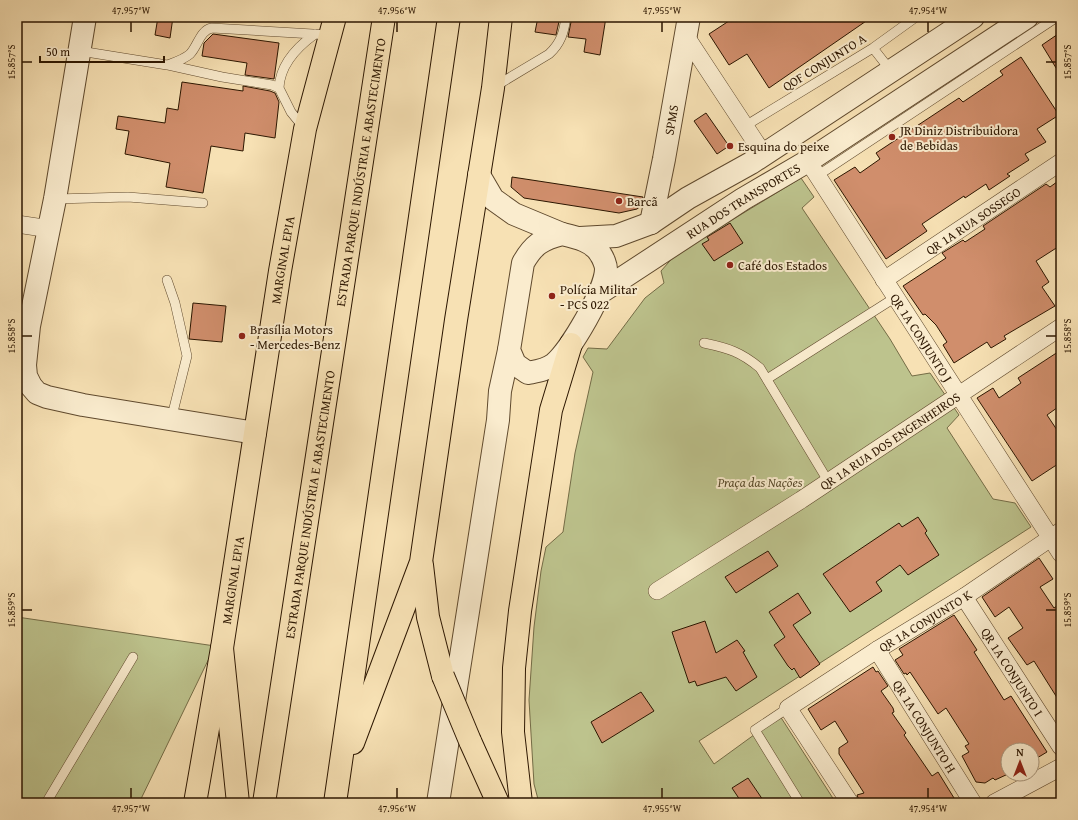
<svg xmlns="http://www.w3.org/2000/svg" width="1078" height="820" font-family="'Gentium Book Plus',serif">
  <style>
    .green { fill: #bdc38d; stroke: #746c46 }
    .building { fill: #d08e6c; stroke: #2c1600 }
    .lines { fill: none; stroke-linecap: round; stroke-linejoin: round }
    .service-casing { stroke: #5f492d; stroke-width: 10 }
    .minor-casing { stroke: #5f492d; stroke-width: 18 }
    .tertiary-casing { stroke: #5f492d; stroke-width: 24 }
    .primary-casing { stroke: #2c1600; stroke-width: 24 }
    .trunk-casing { stroke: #2c1600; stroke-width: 24 }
    .service { stroke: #faecce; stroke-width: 9 }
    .minor { stroke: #faecce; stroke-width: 17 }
    .tertiary { stroke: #faecce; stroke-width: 22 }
    .primary { stroke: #f7e1b4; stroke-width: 22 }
    .trunk { stroke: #f7e1b4; stroke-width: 22 }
    .trunk-bridge-casing { stroke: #2c1600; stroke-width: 24; stroke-linecap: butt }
    .trunk-bridge { stroke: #f7e1b4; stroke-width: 22 }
    .ticks { fill: none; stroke: #2c1600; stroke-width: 1.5 }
    .poi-dot { fill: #8f2418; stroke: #faecce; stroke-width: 1.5 }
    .labels { text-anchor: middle; stroke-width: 4; stroke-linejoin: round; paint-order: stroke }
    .street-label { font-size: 13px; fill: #2c1600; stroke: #faecce }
    .poi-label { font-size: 13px; fill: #2c1600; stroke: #faecce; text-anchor: start }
    .park-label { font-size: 13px; font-style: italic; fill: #584a2a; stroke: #faecce }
    .neatline { fill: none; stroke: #2c1600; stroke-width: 1.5 }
    .ticks-label { font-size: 10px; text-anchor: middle; fill: #2c1600 }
  </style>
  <rect width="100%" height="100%" fill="#f7e1b4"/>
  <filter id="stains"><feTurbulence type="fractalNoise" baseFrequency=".005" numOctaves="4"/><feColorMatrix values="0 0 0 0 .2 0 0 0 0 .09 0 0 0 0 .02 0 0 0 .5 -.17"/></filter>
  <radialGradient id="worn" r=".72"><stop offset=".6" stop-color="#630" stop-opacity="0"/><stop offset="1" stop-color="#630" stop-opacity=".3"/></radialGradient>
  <path class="green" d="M801,178L814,197L802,208L890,339L912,376L930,373L959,415L947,428L993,499L1015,503L1031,527L699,741L714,764L780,716L836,803H539L534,784L529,700L534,627L541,571L546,547L563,532L575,453L593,372L583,357L588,348L607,349L645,298L664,283L661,271L676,254Z
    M17,617L215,646L139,803H17Z"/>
  <path class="building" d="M158,17H173L170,38L155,35Z
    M538,17H560L556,35L535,32Z
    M572,17H606L600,55L584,52L586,39L568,37Z
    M735,17H872L769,88L747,54L729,65L709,34Z
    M1061,32V76L1042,45Z
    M213,34L279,43L274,79L245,75L247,63L202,56L204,43Z
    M1021,57L1059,115L1037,129L1046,142L1025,154L1029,160L1007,174L1010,176L989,190L986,184L965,198L964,196L922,224L927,231L886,259L834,180L855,167L860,173L880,159L876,153L959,98L963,102L1003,75L1000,71Z
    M182,82L243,91V86L270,91L275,93L279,102L275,138L245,133L243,151L211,146L203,193L166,187L170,163L125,154L129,131L116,129L118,116L165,123L167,108L178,110Z
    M706,113L729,146L717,154L694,121Z
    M512,177L643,197L642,205L637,209L619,213L524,198L511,187Z
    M1061,179V245L1036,261L1049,282L1042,287L1055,306L1004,336L1006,339L991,348L987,342L954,363L943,345L947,342L936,325L925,314L923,315L903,286L946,258L942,253L963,240L965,242L985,229L983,226L1046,184L1050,187Z
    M730,223L743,243L714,261L702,244L709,240L707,237Z
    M193,303L226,306L222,342L189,339Z
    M1061,350V405L1047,415L1061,436V462L1032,481L977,398L993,388L999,398L1021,383L1018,378Z
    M918,517L927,531L925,533L939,555L908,575L900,565L876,582L882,591L850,612L823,574L899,523L902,527Z
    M768,551L778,566L736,593L725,577Z
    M1039,558L1053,579L1040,587L1054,608L1061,603V704L1034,661L1027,665L1008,638L1023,628L1009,607L995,617L982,597Z
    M798,593L811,613L793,625L820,664L800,678L794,668L792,670L788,666L774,645L785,637L769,612Z
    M954,615L977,650L974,652L1004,700L1011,696L1047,752L1032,761V750H1008V774L995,780L993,778L985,783L976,782L962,756L969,752L965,746L969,744L946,708L938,714L910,672L907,675L906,673L904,674L895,660L903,655L899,649Z
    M705,621L716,653L737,640L745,651L743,652L757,677L736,691L726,677L697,686L695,681L689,683L672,632Z
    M873,667L876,672L878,671L888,686L881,691L893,708L894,712L892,713L906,733L904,735L932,776L938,772L954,798L947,803H860L857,795L864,793L839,754V748L848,742L835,721L821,730L808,709Z
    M641,692L654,711L602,743L591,722Z
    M748,778L765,803H742L732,788Z"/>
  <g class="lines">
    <defs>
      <path id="service" d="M873,48L891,71
        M80,51L167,65C175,62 183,60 190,54C198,46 200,30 212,28L330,35
        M168,65L222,77L272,85L279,88L291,112L304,128
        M494,87L549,54C561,43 564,32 566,17
        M279,88C280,65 297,47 315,34
        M745,126L873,48L916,17
        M817,176L1057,17
        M55,199L128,197L203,203
        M167,280L175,303L187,356L171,420
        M17,312L27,324
        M704,343C728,348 741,352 760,368L828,481
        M767,379L896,297
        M788,708L755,730L800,803
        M46,803L133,657"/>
      <g id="minor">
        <path d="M685,35L764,155"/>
        <path id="s1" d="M808,161L1061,554"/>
        <path d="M17,224L50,229"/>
        <path id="s2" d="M884,280L1061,162"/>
        <path id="s3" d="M657,591L801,500L1061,327"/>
        <path id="s4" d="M964,597L1061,747"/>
        <path id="s5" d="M877,650L973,803"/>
        <path id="s6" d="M850,803L788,708L877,650L964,597L1061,531"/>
        <path d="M994,803L1061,767"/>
      </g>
      <g id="tertiary">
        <path d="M85,17L55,199L29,326L25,365L26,376L31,386L37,393L47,397L83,405L255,433"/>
        <path d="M479,175L493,199L514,214L562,234"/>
        <path id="s7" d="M651,223L664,159L689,17"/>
        <path d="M562,234C575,237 594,241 601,255C603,258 606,265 606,269C606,290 570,351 554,364C546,370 538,371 528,373L515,364L509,350L523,263C533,245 542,239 562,234Z"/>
        <path d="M580,238L616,236L651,223L688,198L751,163L973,17"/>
        <path id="s8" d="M601,292L743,199L808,161L1027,17"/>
        <path d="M438,803L498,420L500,391L509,350"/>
      </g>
      <g id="primary">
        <path id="s9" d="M195,803L222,648L280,271L305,129L335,17"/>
      </g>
      <g id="trunk">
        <path d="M422,565L428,617L443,676"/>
        <path d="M222,648L238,803"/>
        <path d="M470,741L498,803"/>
        <path d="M353,743L421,562L456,320L493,88L501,17"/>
        <path id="s10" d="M264,803L384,17"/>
        <path d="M335,803L449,17"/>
        <path d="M521,803L513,732L514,668L520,611L551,410L571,344"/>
      </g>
    </defs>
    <use href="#service" class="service-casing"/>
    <use href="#minor" class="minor-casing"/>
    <use href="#tertiary" class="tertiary-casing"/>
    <use href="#primary" class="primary-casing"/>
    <use href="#trunk" class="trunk-casing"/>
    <use href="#service" class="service"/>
    <use href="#minor" class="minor"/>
    <use href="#tertiary" class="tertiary"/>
    <use href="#primary" class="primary"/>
    <use href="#trunk" class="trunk"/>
    <defs>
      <path id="trunk-bridge" d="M443,676L470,741"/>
    </defs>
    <use href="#trunk-bridge" class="trunk-bridge-casing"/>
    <use href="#trunk-bridge" class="trunk-bridge"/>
  </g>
  <path class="ticks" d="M131,22V32M397,22V32M662,22V32M928,22V32M22,62H32M1046,62H1056M22,336H32M1046,336H1056M22,610H32M1046,610H1056M131,788V798M397,788V798M662,788V798M928,788V798"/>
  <g class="poi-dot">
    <circle cx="892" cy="137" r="4"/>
    <circle cx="730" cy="146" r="4"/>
    <circle cx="619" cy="201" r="4"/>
    <circle cx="730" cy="265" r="4"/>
    <circle cx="552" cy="296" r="4"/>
    <circle cx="242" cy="336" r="4"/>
  </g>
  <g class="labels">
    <g class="street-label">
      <text transform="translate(824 62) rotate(-32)" y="5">QOF CONJUNTO A</text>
      <text dy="5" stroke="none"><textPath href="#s7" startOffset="105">SPMS</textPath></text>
      <text dy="5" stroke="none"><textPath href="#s10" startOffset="638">ESTRADA PARQUE INDÚSTRIA E ABASTECIMENTO</textPath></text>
      <text dy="5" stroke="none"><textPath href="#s8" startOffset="169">RUA DOS TRANSPORTES</textPath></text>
      <text dy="5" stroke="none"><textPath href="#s2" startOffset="107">QR 1A RUA SOSSEGO</textPath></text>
      <text dy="5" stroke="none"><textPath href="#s9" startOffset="550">MARGINAL EPIA</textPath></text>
      <text dy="5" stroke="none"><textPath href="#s1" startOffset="210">QR 1A CONJUNTO J</textPath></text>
      <text dy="5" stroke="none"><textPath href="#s3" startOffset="277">QR 1A RUA DOS ENGENHEIROS</textPath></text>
      <text dy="5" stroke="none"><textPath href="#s10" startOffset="302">ESTRADA PARQUE INDÚSTRIA E ABASTECIMENTO</textPath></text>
      <text dy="5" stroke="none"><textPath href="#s9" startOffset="226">MARGINAL EPIA</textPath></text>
      <text dy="5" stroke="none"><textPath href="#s6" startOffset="276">QR 1A CONJUNTO K</textPath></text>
      <text dy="5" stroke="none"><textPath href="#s4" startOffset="89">QR 1A CONJUNTO I</textPath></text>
      <text dy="5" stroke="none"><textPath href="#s5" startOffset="90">QR 1A CONJUNTO H</textPath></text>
    </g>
    <g class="poi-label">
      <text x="900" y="135">JR Diniz Distribuidora<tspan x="900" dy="15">de Bebidas</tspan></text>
      <text x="738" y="151">Esquina do peixe</text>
      <text x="627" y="206">Barcã</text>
      <text x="738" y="270">Café dos Estados</text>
      <text x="560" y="294">Polícia Militar<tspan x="560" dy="15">- PCS 022</tspan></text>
      <text x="250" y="334">Brasília Motors<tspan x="250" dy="15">- Mercedes-Benz</tspan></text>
    </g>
    <g class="park-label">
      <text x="760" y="487">Praça das Nações</text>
    </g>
  </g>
  <rect width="1078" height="820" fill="none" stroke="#f7e1b4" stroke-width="44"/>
  <g transform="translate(1020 762)"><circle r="19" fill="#faecce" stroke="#a8967c"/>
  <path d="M0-3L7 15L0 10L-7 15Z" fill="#8f2418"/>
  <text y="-6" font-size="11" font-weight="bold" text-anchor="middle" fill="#2c1600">N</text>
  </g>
  <path d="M40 56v6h124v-6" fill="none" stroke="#2c1600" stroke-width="2"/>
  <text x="46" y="56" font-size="12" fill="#2c1600" stroke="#faecce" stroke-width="3" paint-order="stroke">50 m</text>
  <rect x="22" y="22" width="1034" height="776" class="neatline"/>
  <g class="ticks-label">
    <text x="131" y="14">47.957°W</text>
    <text x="397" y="14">47.956°W</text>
    <text x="662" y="14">47.955°W</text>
    <text x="928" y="14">47.954°W</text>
    <text transform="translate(11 62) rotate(-90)" y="4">15.857°S</text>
    <text transform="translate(1067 62) rotate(-90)" y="4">15.857°S</text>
    <text transform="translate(11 336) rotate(-90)" y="4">15.858°S</text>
    <text transform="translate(1067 336) rotate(-90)" y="4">15.858°S</text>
    <text transform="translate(11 610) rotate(-90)" y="4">15.859°S</text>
    <text transform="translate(1067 610) rotate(-90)" y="4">15.859°S</text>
    <text x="131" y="812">47.957°W</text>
    <text x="397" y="812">47.956°W</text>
    <text x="662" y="812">47.955°W</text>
    <text x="928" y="812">47.954°W</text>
  </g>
  <rect width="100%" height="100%" filter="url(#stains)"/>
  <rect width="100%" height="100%" fill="url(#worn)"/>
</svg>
